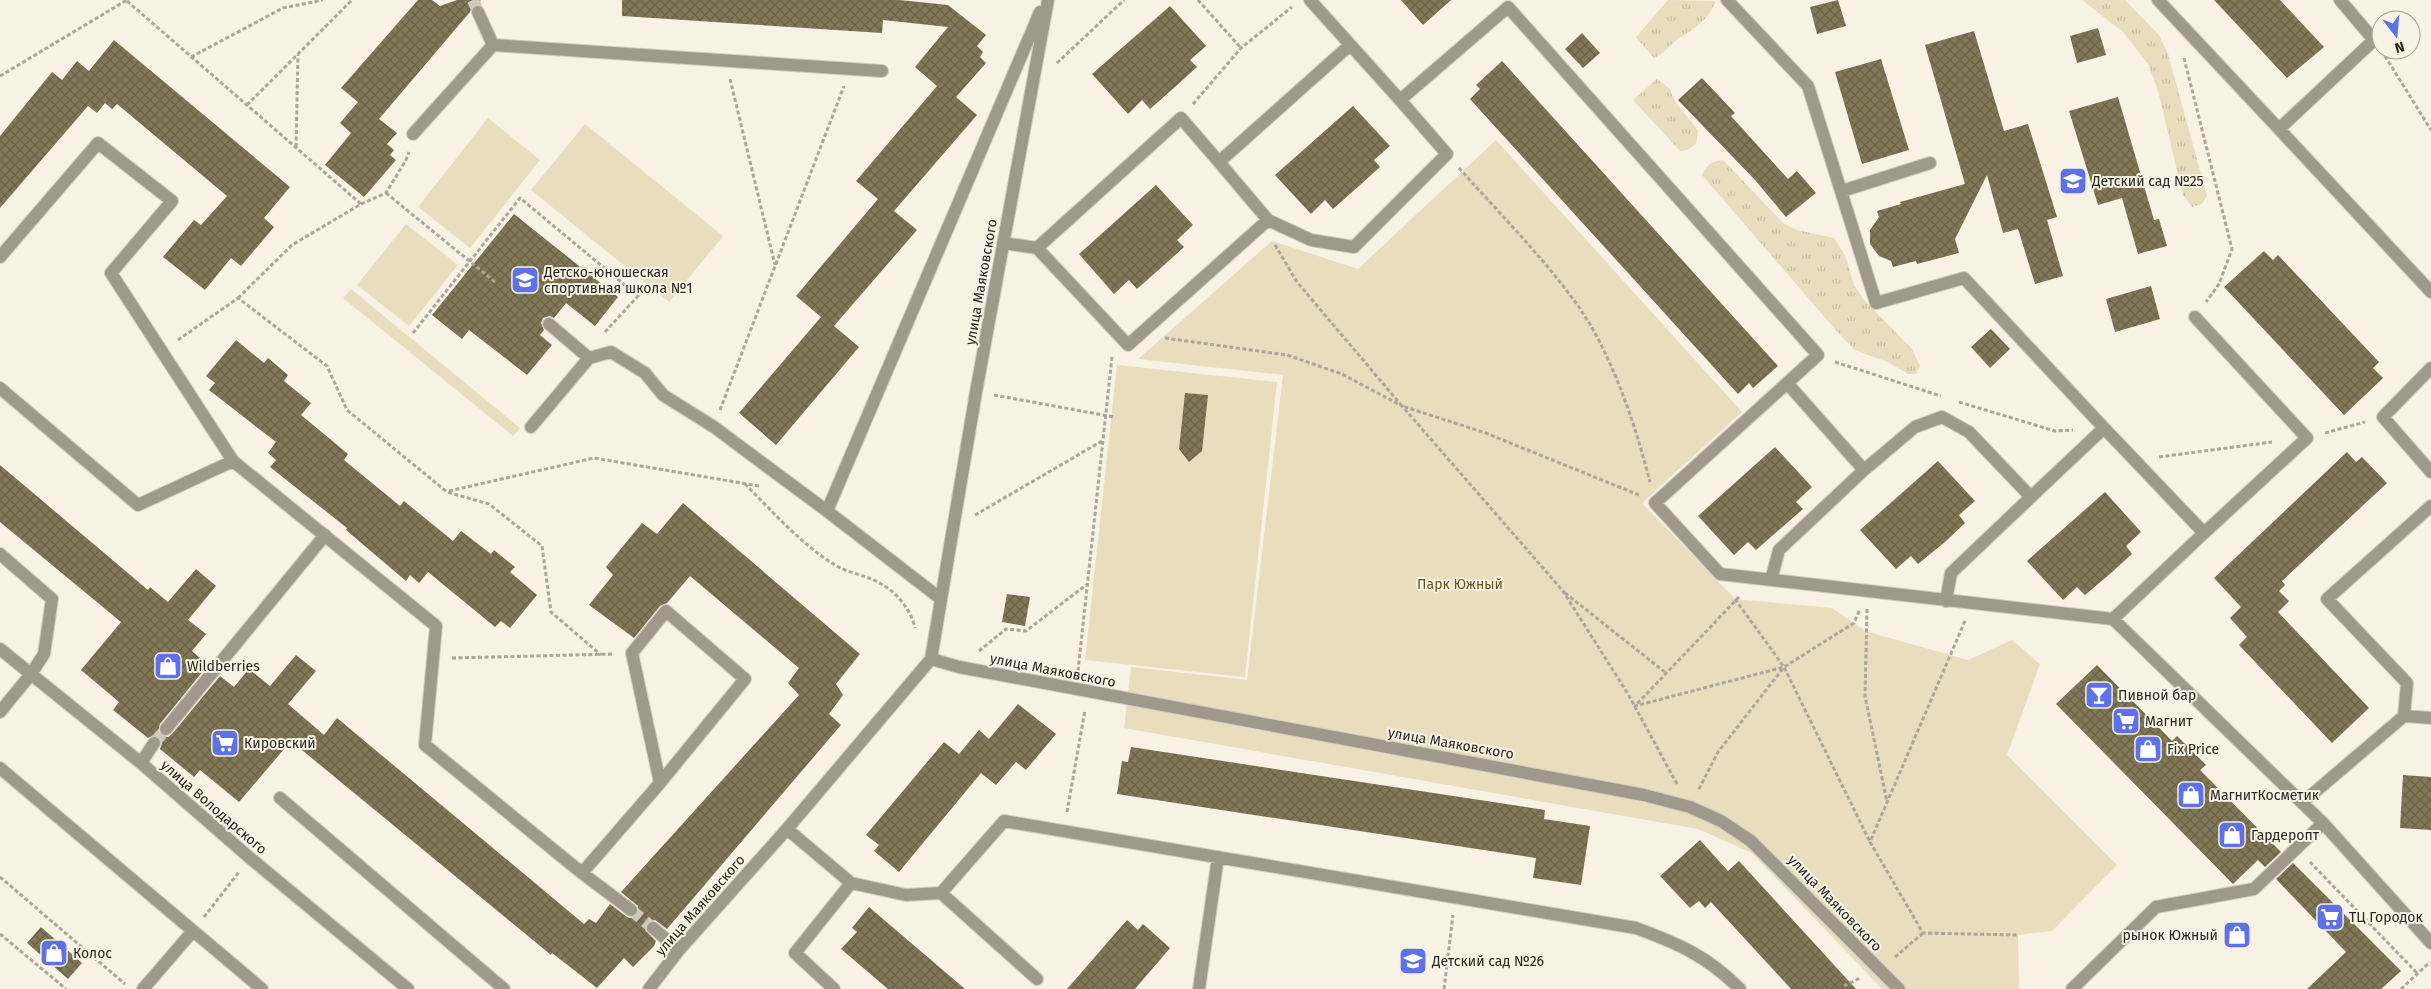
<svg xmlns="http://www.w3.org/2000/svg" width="2431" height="989" font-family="'Fira Sans',sans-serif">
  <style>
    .grass { fill: url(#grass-tufts) }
    .park { fill: #e8debd }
    .building { fill: url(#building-cross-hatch) }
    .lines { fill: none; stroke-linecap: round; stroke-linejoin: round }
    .minor-tunnel { stroke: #cec9bc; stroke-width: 12; stroke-dasharray: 12 6; stroke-linecap: butt }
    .minor-casing { stroke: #d2cdc0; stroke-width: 14 }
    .path { stroke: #a9a69a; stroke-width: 3; stroke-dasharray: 4 2.5; stroke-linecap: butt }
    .minor { stroke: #9e998a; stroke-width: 12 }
    .labels { text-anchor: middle; stroke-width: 4; stroke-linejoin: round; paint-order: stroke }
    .poi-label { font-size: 14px; fill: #282721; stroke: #f7f2e3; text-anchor: start }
    .street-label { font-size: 14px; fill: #282721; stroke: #f7f2e3 }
    .park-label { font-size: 14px; fill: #66551b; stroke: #f7f2e3 }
  </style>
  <defs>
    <pattern id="grass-tufts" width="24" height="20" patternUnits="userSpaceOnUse" patternTransform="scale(1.25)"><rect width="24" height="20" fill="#e8debd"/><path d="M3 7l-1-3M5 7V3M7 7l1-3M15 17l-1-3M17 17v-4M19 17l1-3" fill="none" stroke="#c7bea2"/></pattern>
    <pattern id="building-cross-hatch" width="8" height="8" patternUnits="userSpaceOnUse" patternTransform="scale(1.25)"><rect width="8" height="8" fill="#827757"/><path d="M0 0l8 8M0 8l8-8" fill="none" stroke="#6a6248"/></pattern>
  </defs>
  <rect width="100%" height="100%" fill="#f7f2e3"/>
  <path class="grass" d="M1668,0L1716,1C1708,21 1694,28 1677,40C1669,46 1664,53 1654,58L1636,37Z
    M2082,0H2125L2159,35L2168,54L2207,196L2202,204L2192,207L2183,195L2158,91L2148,64L2123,32Z
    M1657,79L1670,89C1674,106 1689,116 1698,131L1696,144L1687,150L1680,151L1633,100Z
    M1723,160L1783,223L1797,230L1834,238L1845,255L1854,285L1865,301L1912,349L1920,366L1916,374H1908L1888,362L1855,350L1840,335L1702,175C1708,164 1711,161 1723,160Z"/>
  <path class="park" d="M488,118L540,160L470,248L418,207Z
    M585,124L723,236L669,302L531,190Z
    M1496,140L1742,412L1642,503L1735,599L1832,608L1865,631L1968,660L2012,640L2040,664L2007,755L2117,865L2052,931L2018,935L2019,989H1882L1752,853L1698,829L1124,728L1131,667L1247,680L1283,375L1138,359L1272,241L1358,269Z
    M406,224L458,265L409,326L357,285Z
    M351,289L520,428L513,436L343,298Z
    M1117,365L1277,382L1245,677L1085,660Z"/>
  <path class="building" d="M418,0H432L440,6L457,0H481L472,7L470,12L379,119L397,133L387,144L394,150L390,155L396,160L364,197L325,165L351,133L340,123L358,102L341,88Z
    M622,0H899L948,5L986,35L977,46L983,52L980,57L986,63L956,97L977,115L894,211L917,230L834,326L859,347L776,445L739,413L821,317L796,296L878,199L856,181L937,86L915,67L948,27L883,20L882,33L622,16Z
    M1401,0H1451L1423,25Z
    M1838,0L1846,26L1817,34L1810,7Z
    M2214,0H2280L2324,47L2287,78Z
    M1170,6L1206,46L1190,60L1197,67L1176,86L1150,109L1142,100L1128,114L1092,74Z
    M2098,28L2106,55L2077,63L2070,36Z
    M1974,31L2004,131L2028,124L2057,217L2047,220L2063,276L2035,284L2018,229L2003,233L1987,175L1955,239L1959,253L1917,264L1916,261L1893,267L1891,261L1879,256L1870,244V230L1879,217L1877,211L1901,204L1900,202L1965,184L1925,45Z
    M1582,33L1600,53L1583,68L1565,49Z
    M114,40L290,187L264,218L274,227L241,266L231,258L205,290L163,257L194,220L201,225L227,196L117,104L112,109L105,103L97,113L88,106L0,208V136L52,72L62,80L77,61L89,71Z
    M1881,59L1909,150L1862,164L1835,72Z
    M1502,61L1778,366L1753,388L1749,383L1738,394L1470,99L1480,89L1476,85Z
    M1702,78L1735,113L1731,116L1788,179L1797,171L1816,193L1786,217L1755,180L1678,100Z
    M2118,97L2154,220L2159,219L2167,246L2138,254L2122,198L2098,205L2069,111Z
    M1353,106L1390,146L1374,160L1380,167L1359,186L1333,209L1325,200L1311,214L1275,175Z
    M1156,185L1193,225L1177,240L1184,247L1163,266L1137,289L1129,280L1114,294L1079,254Z
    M514,214L618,297L595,326L566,303L554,318L550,316L543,318L541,323L544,330L540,335L552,345L527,375L469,330L462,339L432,315Z
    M2264,251L2273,260L2278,255L2379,362L2373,368L2383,378L2344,415L2224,287Z
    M2151,286L2160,319L2115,332L2106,299Z
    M1991,329L2010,349L1990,368L1971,347Z
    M236,340L264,363L268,358L288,375L284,381L311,403L301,415L348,454L344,460L400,506L404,501L453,541L461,531L491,554L494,550L515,567L510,572L537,595L510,628L501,621L495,627L428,572L419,583L410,575L406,581L346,530L347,528L270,467L276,460L268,453L276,442L209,390L215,383L206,376Z
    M1185,393L1208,395L1202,451L1189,462L1179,449Z
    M1775,447L1812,487L1796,502L1803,509L1756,550L1748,542L1734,555L1698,516Z
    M2347,452L2356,462L2362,457L2387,483L2282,581L2285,585L2279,591L2289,601L2278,612L2369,708L2332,743L2239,645L2247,637L2230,618L2241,607L2214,578Z
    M1938,461L1975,501L1959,515L1965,523L1945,542L1918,564L1911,556L1896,569L1860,530Z
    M0,465L148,590L150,587L168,602L196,569L216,586L188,620L206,634L192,651L208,665L160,724L158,731L161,736L168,737L172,734L220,676L234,687L249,669L270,686L296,655L316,671L288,704L324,735L337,718L584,924L589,919L596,923L610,904L627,917L630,918L637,915L638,906L621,892L799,695L788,683L799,668L690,576L667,603L660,606L634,638L589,605L613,575L606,567L642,523L657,534L683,503L860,654L836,684L843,695L829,714L841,725L667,929L655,920L647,922L645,930L656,941L654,946L633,967L624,958L597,988L552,953L551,955L291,741L239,802L200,770L194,777L160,749L162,743L159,736L154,735L148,738L113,710L119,702L81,670L121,622L0,522Z
    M2105,492L2141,532L2126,546L2132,554L2111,573L2085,595L2077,587L2063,600L2027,561Z
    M1007,594L1030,597L1025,626L1002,622Z
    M2097,665L2172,741L2177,736L2206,765L2200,770L2281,852L2265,867L2258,860L2233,884L2056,704Z
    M1018,704L1056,734L1026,770L1016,762L996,785L981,773L899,872L874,851L879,845L866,835L944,742L959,754L979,730L989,739Z
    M1131,747L1545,810L1544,819L1590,826L1581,885L1533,878L1536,858L1117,794L1122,761L1128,762Z
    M2403,775L2431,777V830L2400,828Z
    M1700,840L1728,871L1739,861L1856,989H1791L1711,902L1705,908L1699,901L1690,908L1660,876Z
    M2293,863L2401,971L2381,989H2307L2346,952L2276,879Z
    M869,907L924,954L965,989H888L841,949L857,932L852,928Z
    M1127,920L1138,930L1143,924L1170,948L1135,989H1067Z
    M41,927L82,963L68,979L27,943Z"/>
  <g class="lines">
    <path class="minor-tunnel" d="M473,0L478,12
      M154,743L166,729
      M631,910L653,928"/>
    <defs>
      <path id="minor" d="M1310,0L1400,100L1508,7L1818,355L1655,503L1720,574L2113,619L2323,823L2431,943
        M1727,0L1808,86L1876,303L1964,278L2104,428
        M2158,0L2279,129
        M2340,0L2374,40L2279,129L2431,292
        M478,12L493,45L882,71
        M1350,45L1219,162L1268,220L1311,240L1354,247L1447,154L1400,100
        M413,134L493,45
        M1219,162L1181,118L1037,248L1128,345L1268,220
        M1842,191L1930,163
        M1003,243L1037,248
        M0,257L98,143L172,201L111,273L233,461L138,505L0,388
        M2195,317L2307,438L2204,533
        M549,324L589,358L611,352L645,373L663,395L714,427L827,511
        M2431,368L2383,417L2431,472
        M531,427L589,358
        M233,461L436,626L425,745L582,873L660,783L632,653L666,611L745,679L660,783
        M1864,470L1915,427L1942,417L1969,432L2031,497L2104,428L2204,533L2113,619
        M0,554L52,599L44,654L31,674L0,712
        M1771,580L1779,550L1864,470L1787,383
        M941,599L827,511L1040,12
        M1946,601L1951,573L2031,497
        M0,649L141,763L250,858L408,989
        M931,659L959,667L1644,795L1690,807L1721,821L1751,841L1899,989
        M2404,716L2407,683L2327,599L2431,506
        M166,729L325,535
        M141,763L154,743
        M0,768L262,989
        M280,798L504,989
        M2302,803L2404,716L2431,718
        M787,829L851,883L795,953L834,989
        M582,873L631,910
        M851,883L906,895L941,893L1037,979
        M941,893L1004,821L1636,928C1679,944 1707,956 1740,989
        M653,928L679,950
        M143,989L193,931
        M649,989L679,950L787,829L931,659L976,392L1048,0
        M1199,989L1218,857
        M2072,989L2156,907L2254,889L2323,823"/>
    </defs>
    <use href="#minor" class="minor-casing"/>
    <path class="path" d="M1198,0L1241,48
      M127,1L361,204
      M2385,56L2431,130
      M191,57L283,8L323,0
      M2184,58L2232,249L2219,284L2206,302
      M1057,63L1124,0
      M0,76L127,0
      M730,79L775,265
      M1193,104L1241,48L1292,7
      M247,105L352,0
      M296,147L298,55
      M1459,168C1498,212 1541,255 1576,303C1612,353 1635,424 1650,482
      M386,193L495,282
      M1275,245L1297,282L1402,406L1483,432L1639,495
      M238,298L292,245L361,204L386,193L406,160L409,152
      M413,333L520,198L638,296L604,333
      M1165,338L1287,355L1342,374L1402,406L1563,591L1628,694L1677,784
      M178,340L238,298L327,366L347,410L447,492L489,504L542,546L551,612L601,655
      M1835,362L1941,396
      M994,395L1114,417
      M1959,402L2055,431L2073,430
      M720,410L844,86
      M2325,433L2365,422
      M2159,457L2272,442
      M745,484C773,512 801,544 835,565C846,572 860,574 871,579C892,587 910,606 915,628
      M449,491L594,458L759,486
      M975,515L1102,441
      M1565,593L1666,673
      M1739,597L1635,706L1784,667L1854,623L1860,609
      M1735,599L1784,667L1870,842
      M1867,609L1865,696L1887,802
      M1965,621L1870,842L1923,933L2018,935
      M979,651L1006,629L1026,631L1086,585
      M452,658L614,654
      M1078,671L1112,357
      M1699,789L1718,752L1784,667
      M1067,812L1085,710
      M2310,862L2417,973
      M0,877L125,984
      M204,917L239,872
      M0,934L66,989
      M1895,957L1923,933
      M1844,986L1860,978
      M1444,989L1453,915
      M2401,989L2430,962"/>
    <use href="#minor" class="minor"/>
  </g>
  <defs>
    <symbol id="school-square" viewBox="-11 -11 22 22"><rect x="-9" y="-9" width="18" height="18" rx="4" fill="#5e71e8" stroke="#f7f2e3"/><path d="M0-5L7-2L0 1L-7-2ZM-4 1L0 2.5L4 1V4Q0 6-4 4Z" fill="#fff"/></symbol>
    <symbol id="shop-square" viewBox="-11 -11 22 22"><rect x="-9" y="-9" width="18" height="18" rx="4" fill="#5e71e8" stroke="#f7f2e3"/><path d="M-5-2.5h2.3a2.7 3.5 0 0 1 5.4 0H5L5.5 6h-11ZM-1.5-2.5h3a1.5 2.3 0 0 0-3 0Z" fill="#fff"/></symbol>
    <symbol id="bar-square" viewBox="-11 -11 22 22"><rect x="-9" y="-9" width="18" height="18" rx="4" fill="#5e71e8" stroke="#f7f2e3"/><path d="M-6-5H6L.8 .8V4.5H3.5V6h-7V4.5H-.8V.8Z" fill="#fff"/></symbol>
    <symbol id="supermarket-square" viewBox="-11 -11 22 22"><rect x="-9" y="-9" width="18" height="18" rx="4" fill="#5e71e8" stroke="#f7f2e3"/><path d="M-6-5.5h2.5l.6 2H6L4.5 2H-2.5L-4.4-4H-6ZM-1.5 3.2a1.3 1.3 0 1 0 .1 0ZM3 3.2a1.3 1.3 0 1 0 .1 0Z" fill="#fff"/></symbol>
  </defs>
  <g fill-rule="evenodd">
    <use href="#school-square" x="2057" y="165" width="32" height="32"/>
    <use href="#school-square" x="509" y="264" width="32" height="32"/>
    <use href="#shop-square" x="152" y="650" width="32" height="32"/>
    <use href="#bar-square" x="2083" y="679" width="32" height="32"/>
    <use href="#supermarket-square" x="2110" y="705" width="32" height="32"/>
    <use href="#supermarket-square" x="209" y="727" width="32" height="32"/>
    <use href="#shop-square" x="2132" y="733" width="32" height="32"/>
    <use href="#shop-square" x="2175" y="779" width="32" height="32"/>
    <use href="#shop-square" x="2216" y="819" width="32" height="32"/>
    <use href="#supermarket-square" x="2314" y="901" width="32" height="32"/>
    <use href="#shop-square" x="2221" y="919" width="32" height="32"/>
    <use href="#shop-square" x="38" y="937" width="32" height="32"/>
    <use href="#school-square" x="1397" y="945" width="32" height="32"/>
  </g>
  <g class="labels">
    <g class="poi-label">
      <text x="2092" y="186">Детский сад №25</text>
      <text x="544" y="277">Детско-юношеская<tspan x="544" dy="16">спортивная школа №1</tspan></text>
      <text x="187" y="671">Wildberries</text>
      <text x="2118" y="700">Пивной бар</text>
      <text x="2145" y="726">Магнит</text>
      <text x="244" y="748">Кировский</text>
      <text x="2167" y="754">Fix Price</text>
      <text x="2210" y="800">МагнитКосметик</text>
      <text x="2251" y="840">Гардеропт</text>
      <text x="2349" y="922">ТЦ Городок</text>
      <text x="2218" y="940" text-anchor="end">рынок Южный</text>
      <text x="73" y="958">Колос</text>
      <text x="1432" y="966">Детский сад №26</text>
    </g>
    <g class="street-label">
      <text transform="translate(981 282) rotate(-80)" y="5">улица Маяковского</text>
      <text transform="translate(1053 670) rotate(11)" y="5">улица Маяковского</text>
      <text transform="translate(1451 743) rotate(10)" y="5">улица Маяковского</text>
      <text transform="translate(214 807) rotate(41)" y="5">улица Володарского</text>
      <text transform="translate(1835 903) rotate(46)" y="5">улица Маяковского</text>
      <text transform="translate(700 905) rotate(-49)" y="5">улица Маяковского</text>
    </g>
    <g class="park-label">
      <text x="1460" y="589">Парк Южный</text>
    </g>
  </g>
  <g transform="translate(2396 35) rotate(164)"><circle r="24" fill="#f7f2e3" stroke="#a4a195"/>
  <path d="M0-4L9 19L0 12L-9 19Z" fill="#5e71e8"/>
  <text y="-8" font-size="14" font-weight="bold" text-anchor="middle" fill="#282721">N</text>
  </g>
</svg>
